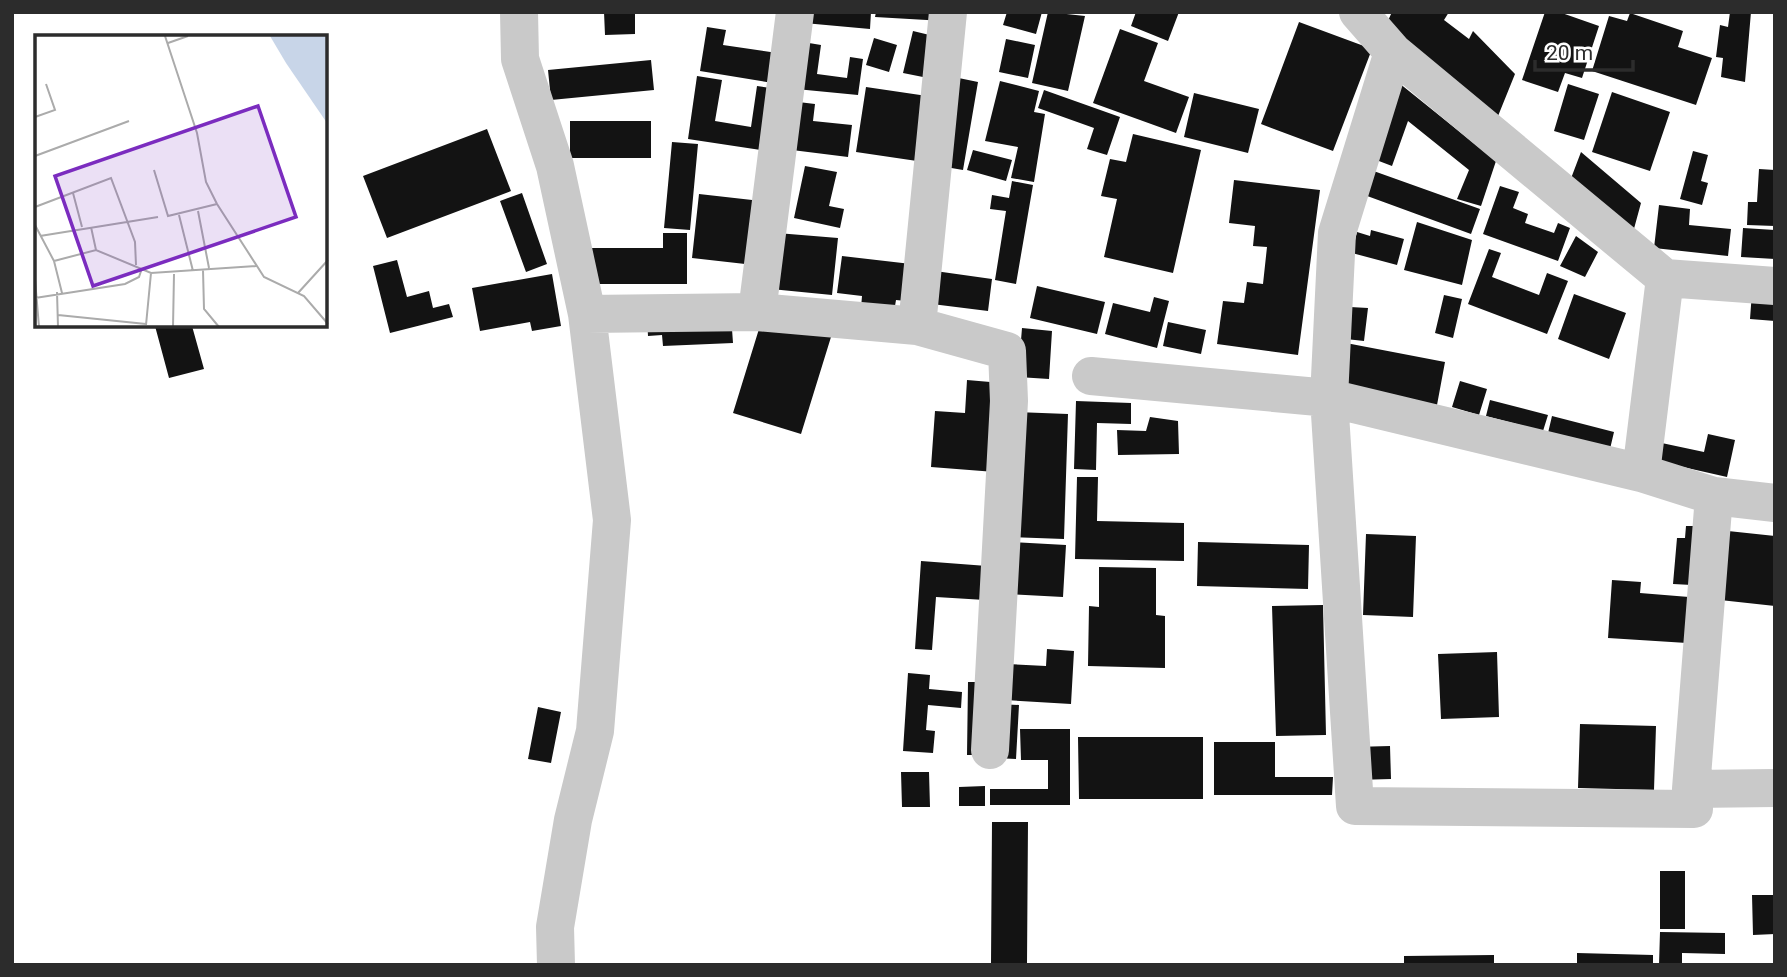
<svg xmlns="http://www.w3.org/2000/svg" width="1787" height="977" font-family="Roboto,sans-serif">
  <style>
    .building { fill: #131313 }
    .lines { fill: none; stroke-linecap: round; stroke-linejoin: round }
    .minor { stroke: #c9c9c9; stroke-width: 38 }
    .inset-road { fill: none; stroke: #ababab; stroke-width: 2 }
    .view { fill: #7b2cbf; fill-opacity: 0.15; stroke: #7b2cbf; stroke-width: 3.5 }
    .inset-edge { fill: none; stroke: #2c2c2c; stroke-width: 3.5 }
  </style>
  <rect width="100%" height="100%" fill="#fff"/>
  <path class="building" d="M604,12H635V34L605,35Z
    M804,12H871L870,29L804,23Z
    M876,12H944V21L875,17Z
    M1007,12H1042L1036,34L1003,25Z
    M1048,12L1085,16L1068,91L1032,83Z
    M1136,12H1179L1168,41L1131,26Z
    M1392,12H1449L1444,20L1469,39L1473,31L1515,74L1496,121L1385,27Z
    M1545,12H1559L1599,26L1582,78L1565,73L1558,92L1522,80Z
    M1730,12H1751L1745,82L1721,77L1723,58L1716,57L1720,25L1728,27Z
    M1630,13L1683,31L1678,47L1712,58L1696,105L1592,71L1609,16L1627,21Z
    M1299,22L1372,49L1333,151L1261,124Z
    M707,27L726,30L723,45L784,54L779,84L700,71Z
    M1120,29L1158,43L1144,81L1189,97L1176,133L1093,103Z
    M913,31L942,38L933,79L903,73Z
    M874,38L897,45L889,72L866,65Z
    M1006,39L1035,45L1028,78L999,72Z
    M803,42L821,45L817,74L847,78L850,57L863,59L858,95L796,89Z
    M651,60L654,90L551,100L548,70Z
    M697,76L722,80L715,121L751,127L757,86L777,89L767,151L688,139Z
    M949,76L978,82L963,170L934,165Z
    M1000,81L1039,91L1034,112L1045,114L1034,182L1011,178L1018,147L985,141Z
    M1399,83L1496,161L1481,206L1457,199L1469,170L1408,121L1392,166L1371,158Z
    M1568,84L1599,94L1584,140L1554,131Z
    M866,87L927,96L917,161L856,152Z
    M1044,90L1120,117L1107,155L1087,149L1094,128L1038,108Z
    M1612,92L1670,112L1650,171L1592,152Z
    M1194,93L1259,109L1248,153L1184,137Z
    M790,101L815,104L813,121L852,125L848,157L784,149Z
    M570,121H651V158H570Z
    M487,129L511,191L387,238L363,176Z
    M1133,134L1201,150L1173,273L1104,257L1117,199L1101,196L1110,159L1126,162Z
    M672,142L698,144L690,230L664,228Z
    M973,150L1012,160L1006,181L967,170Z
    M1693,151L1708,155L1701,181L1708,183L1702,205L1680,199Z
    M1581,152L1641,203L1632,236L1570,181Z
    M805,166L837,172L829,206L844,209L840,228L794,218Z
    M1368,169L1480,209L1471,234L1359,193Z
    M1759,169L1775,170V226L1747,225L1748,202H1757Z
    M1234,180L1320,190L1298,355L1217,344L1223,301L1244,303L1247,282L1263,284L1267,247L1253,246L1255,226L1229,223Z
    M1012,181L1033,185L1016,284L995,280L1006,211L990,209L992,195L1009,198Z
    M1500,186L1519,192L1513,208L1528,214L1525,223L1554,233L1558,223L1570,228L1558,261L1483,234Z
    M522,193L547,264L526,272L500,201Z
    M699,194L761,201L754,265L692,258Z
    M1659,205L1690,209L1689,225L1731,229L1728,256L1654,248Z
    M1417,222L1472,240L1462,285L1404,270Z
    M1743,228L1775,230V259L1741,257Z
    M1371,230L1404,239L1397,265L1352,253L1357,232L1370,236Z
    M663,233H687V284H591V248H663Z
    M777,233L838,238L832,295L771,289Z
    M1576,236L1598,252L1585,277L1560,266Z
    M1489,249L1501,253L1492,277L1539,295L1547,273L1568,281L1547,334L1468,304Z
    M842,256L911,264L906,301L896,300L894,312L861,308L862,296L837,293Z
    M397,260L407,297L429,291L433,308L449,304L453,317L390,333L373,266Z
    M928,270L992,279L988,311L924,303Z
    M552,274L561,326L532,331L530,322L480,331L472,288Z
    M1037,286L1105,302L1097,334L1030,318Z
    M1752,292L1775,294V321L1750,319Z
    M1574,294L1626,313L1609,359L1558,339Z
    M1444,295L1462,299L1453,338L1435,333Z
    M1154,297L1169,301L1157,348L1105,334L1113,303L1150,312Z
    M1350,307L1368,308L1364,341L1346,339Z
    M731,315L733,343L663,346L662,335L648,336L647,318Z
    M763,316L831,337L801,434L733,413Z
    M1168,322L1206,330L1201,354L1163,346Z
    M155,326H192L204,369L169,378Z
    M1022,328L1052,331L1049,379L1018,377Z
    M1346,343L1445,362L1437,405L1338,386Z
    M967,380L1002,383L995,472L931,467L935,411L965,413Z
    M1460,381L1487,389L1479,415L1452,407Z
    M1490,400L1548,415L1543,431L1486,416Z
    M1076,401L1131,403V424L1097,423L1096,470L1074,469Z
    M1014,412L1068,414L1064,539L1010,537Z
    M1552,416L1614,432L1610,449L1548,433Z
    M1150,417L1178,421L1179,454L1118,455L1117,430L1146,431Z
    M1708,434L1735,440L1727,477L1652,460L1657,442L1704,452Z
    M1077,477H1098L1097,521L1184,523V561L1075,559Z
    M1686,526H1696L1692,585L1673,584L1677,538H1685Z
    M1728,531L1775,536V606L1720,600Z
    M1366,534L1416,536L1413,617L1363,615Z
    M1010,542L1066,545L1063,597L1007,594Z
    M1198,542L1309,545L1308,589L1197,586Z
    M921,561L987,566L985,600L936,597L932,650L915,649Z
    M1099,567L1156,568V615L1165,616V668L1088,666L1089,606L1099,607Z
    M1612,580L1641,582L1640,593L1689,597L1687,643L1608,638Z
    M1323,605L1326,735L1276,736L1272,606Z
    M1047,649L1074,651L1071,704L1005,700L1007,664L1046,666Z
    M1497,652L1499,717L1441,719L1438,654Z
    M908,673L930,675L929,689L962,692L961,708L928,705L926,730L935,731L933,753L903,751Z
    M968,682H985L984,755H967Z
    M998,704L1019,705L1016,759L995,758Z
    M538,707L561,712L551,763L528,759Z
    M1580,724L1656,726L1654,790L1578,788Z
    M1020,729H1070V805H990V789H1048V760H1021Z
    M1078,737H1203V799H1079Z
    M1214,742H1275V777H1333L1332,795H1214Z
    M1390,746L1391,779L1356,780L1354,747Z
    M901,772H929L930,807H902Z
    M985,786V806H959V787Z
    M992,822H1028L1027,963H991Z
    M1660,871H1685V929H1660Z
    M1752,895H1775V934L1753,935Z
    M1660,932L1725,933V954L1682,953V965H1659Z
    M1577,953L1653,955V965H1577Z
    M1494,955V965H1404V956Z"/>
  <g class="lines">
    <path class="minor" d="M519,12L520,59L555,166L587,314L612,520L595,731L573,820L555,927L556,965
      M1358,12L1393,52L1665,278L1775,286
      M1393,52L1337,233L1329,398L1355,806L1694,809L1691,789L1714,496
      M757,312L795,12
      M587,314L757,312L917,326L1007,351L1009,401L990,750
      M917,326L948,12
      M1091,376L1329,398L1641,473L1714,496L1775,503
      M1641,473L1665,278
      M1691,789L1775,788"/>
  </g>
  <g transform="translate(35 35)">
    <rect width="292" height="292" fill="#fff"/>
    <path d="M235,1H292V88L251,28Z" fill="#c8d5e8"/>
    <path class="inset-road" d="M130,1L162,98L171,147L182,169L229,242L269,261L293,289M133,8L153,1M0,82L20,75L11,49M0,121L94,86M119,135L133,181L182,169M38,158L47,192M0,172L76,143L100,207L101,230M163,176L174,233M144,180L158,236M0,190L19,226L27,258M56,192L61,215M5,201L123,182M19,226L61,215L116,238L221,231M168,235L169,274L184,292M0,244L4,292M22,257L23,292M263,258L293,225M0,263L90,249L104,242L107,233M23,280L111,289M111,290L116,238M138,292L139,239"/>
    <path class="view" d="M223,71L261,182L58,251L20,141Z"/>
    <rect width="292" height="292" class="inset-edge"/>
  </g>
  <rect width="1787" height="977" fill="none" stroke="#2c2c2c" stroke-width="28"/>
  <path d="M1535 60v10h98v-10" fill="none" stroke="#2c2c2c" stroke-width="3.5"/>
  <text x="1546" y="60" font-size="21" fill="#2c2c2c" stroke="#ffffff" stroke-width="5" paint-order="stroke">20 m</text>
</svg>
